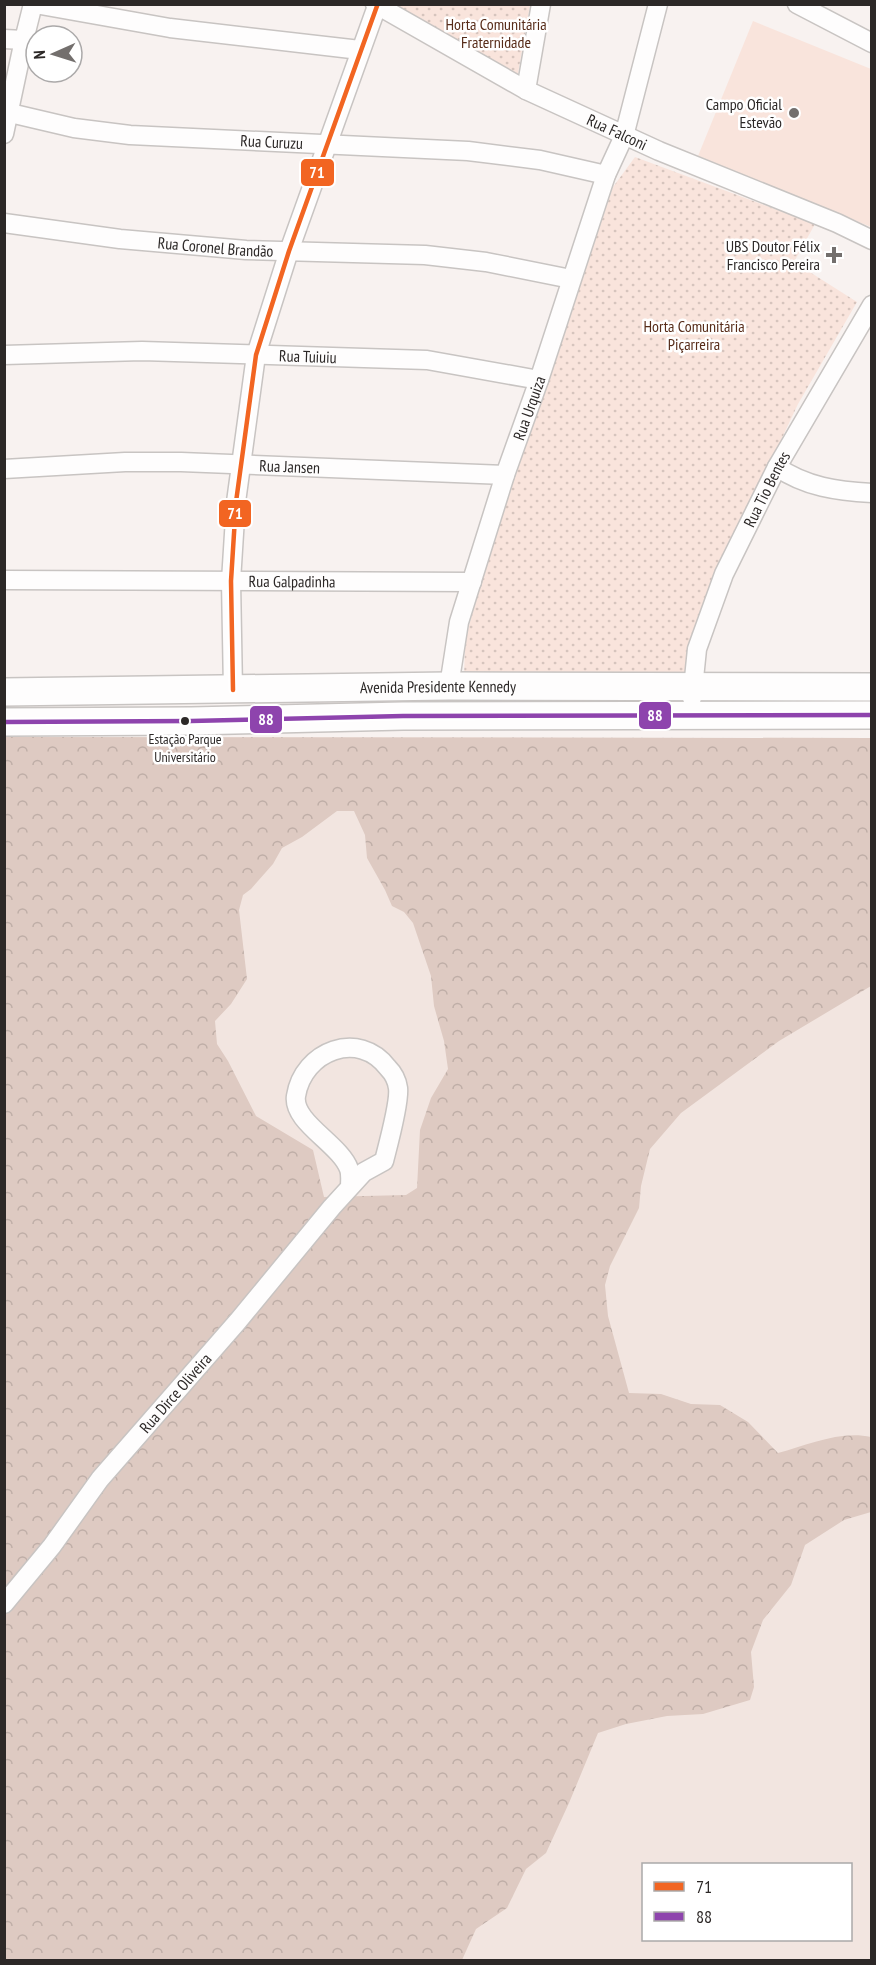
<svg xmlns="http://www.w3.org/2000/svg" width="876" height="1965" font-family="'PT Sans Narrow',sans-serif">
  <style>
    .built { fill: #f2e5e0; fill-rule: evenodd }
    .grass { fill: url(#grass-dots) }
    .forest { fill: url(#forest-crowns); fill-rule: evenodd }
    .pitch { fill: #f9e4dc }
    .lines { fill: none; stroke-linecap: round; stroke-linejoin: round }
    .street-casing { stroke: #c8c4c2; stroke-width: 21 }
    .primary-casing { stroke: #c8c4c2; stroke-width: 30 }
    .street { stroke: #fefdfd; stroke-width: 18 }
    .primary { stroke: #fefdfd; stroke-width: 27 }
    .bus-1-casing { stroke: #fff; stroke-width: 9 }
    .bus-2-casing { stroke: #fff; stroke-width: 9 }
    .bus-1 { stroke: #f26522; stroke-width: 4.5 }
    .bus-2 { stroke: #8e44ad; stroke-width: 4.5 }
    .poi-dot { fill: #736f6d; stroke: #fff; stroke-width: 2 }
    .bus-dot { fill: #2c2827; stroke: #fff; stroke-width: 2 }
    .labels { text-anchor: middle; stroke-width: 5; stroke-linejoin: round; paint-order: stroke }
    .bus-label { font-size: 14px; fill: #2c2827; stroke: #fff }
    .park-label { font-size: 16px; fill: #572c19; stroke: #fff }
    .poi-label { font-size: 16px; fill: #2c2827; stroke: #fff; text-anchor: end }
    .street-label { font-size: 16px; fill: #2c2827; stroke: #fff }
    .line-badge { stroke: #fff; stroke-width: 2 }
    .badge-label { font-size: 16px; text-anchor: middle; font-weight: bold; fill: #fff }
  </style>
  <defs>
    <pattern id="grass-dots" width="8" height="8" patternUnits="userSpaceOnUse" patternTransform="scale(1.5)"><rect width="8" height="8" fill="#f9e4dc"/><path d="M2 2h.1M6 6h.1" fill="none" stroke="#d6c4bd" stroke-width="1.8" stroke-linecap="round"/></pattern>
    <pattern id="forest-crowns" width="20" height="18" patternUnits="userSpaceOnUse" patternTransform="scale(1.5)"><rect width="20" height="18" fill="#decac2"/><path d="M2 6a3 3 0 1 1 6 0M12 15a3 3 0 1 1 6 0" fill="none" stroke="#bfaea7"/></pattern>
  </defs>
  <rect width="100%" height="100%" fill="#f8f2f0"/>
  <path class="built" d="M5,737L871,738V1960H5ZM644,1864H850V1940H644Z"/>
  <path class="grass" d="M387,5H530L517,79Z
    M635,157L815,224L794,262L857,302L798,404L701,610L687,678L464,679L465,643L479,584L613,187Z"/>
  <path class="forest" d="M5,737L871,738V986L779,1041L681,1113L650,1149L641,1186L639,1208L610,1266L605,1285L608,1316L629,1393L661,1394L691,1404L720,1405L748,1422L778,1453C807,1445 841,1430 871,1437V1512L844,1520L805,1545L791,1585L763,1620L751,1652L754,1687L750,1700L703,1714L667,1716L626,1724L598,1733L569,1803L546,1853L526,1869L507,1908L476,1929L462,1960H5ZM337,811H354L365,835L367,858L385,890L392,906L404,912L413,923L431,976L434,1006L444,1041L448,1069L431,1098L420,1130L417,1188L406,1195L324,1197L313,1150L256,1116L228,1061L217,1044L215,1021L231,1004L247,979L239,910L243,895L251,889L273,864L282,848L302,837Z"/>
  <path class="pitch" d="M753,21L871,69V227L698,156Z"/>
  <g class="lines">
    <defs>
      <g id="street">
        <path d="M35,4L170,28L360,50"/>
        <path id="s1" d="M375,4L526,90L659,151L837,223L872,240"/>
        <path d="M797,4L872,43"/>
        <path d="M4,39L24,40"/>
        <path d="M526,90L541,4"/>
        <path id="s2" d="M10,113L74,128L130,135L468,151L540,160L606,175"/>
        <path d="M4,134L24,40L33,4"/>
        <path id="s3" d="M4,223L120,239L246,250L425,255L486,262L571,279"/>
        <path id="s4" d="M4,355L142,351L427,360L539,380"/>
        <path d="M777,467C806,487 837,491 872,493"/>
        <path id="s5" d="M4,469L125,462H181L505,475"/>
        <path id="s6" d="M4,580L472,582"/>
        <path id="s7" d="M449,686L459,622L505,475L539,380L606,175L624,136L658,4"/>
        <path d="M233,690L231,581L236,502L256,355L289,251L377,6"/>
        <path id="s8" d="M692,698L697,649L724,574L777,467L872,305"/>
        <path id="s9" d="M4,1604L52,1546L100,1479L238,1321L332,1207L364,1172L384,1161C388,1145 400,1102 398,1088C397,1081 393,1073 388,1068C359,1029 303,1051 296,1096C292,1122 340,1144 349,1169C351,1174 350,1182 350,1187"/>
      </g>
      <g id="primary">
        <path id="s10" d="M4,692L449,686L872,687"/>
        <path d="M4,722L191,721L403,716L872,715"/>
      </g>
    </defs>
    <use href="#street" class="street-casing"/>
    <use href="#primary" class="primary-casing"/>
    <use href="#street" class="street"/>
    <use href="#primary" class="primary"/>
    <defs>
      <path id="bus-1" d="M233,690L231,581L236,502L256,355L289,251L377,6"/>
      <path id="bus-2" d="M4,722L191,721L403,716L872,715"/>
    </defs>
    <use href="#bus-1" class="bus-1-casing"/>
    <use href="#bus-2" class="bus-2-casing"/>
    <use href="#bus-1" class="bus-1"/>
    <use href="#bus-2" class="bus-2"/>
  </g>
  <g class="poi-dot">
    <circle cx="794" cy="113" r="6"/>
    <path d="M831 246h6v6h6v6h-6v6h-6v-6h-6v-6h6z"/>
  </g>
  <circle class="bus-dot" cx="185" cy="721" r="5"/>
  <g class="labels">
    <g class="bus-label">
      <text x="185" y="744">Estação Parque<tspan x="185" dy="18">Universitário</tspan></text>
    </g>
    <g class="park-label">
      <text x="496" y="30">Horta Comunitária<tspan x="496" dy="18">Fraternidade</tspan></text>
      <text x="694" y="332">Horta Comunitária<tspan x="694" dy="18">Piçarreira</tspan></text>
    </g>
    <g class="poi-label">
      <text x="782" y="110">Campo Oficial<tspan x="782" dy="18">Estevão</tspan></text>
      <text x="820" y="252">UBS Doutor Félix<tspan x="820" dy="18">Francisco Pereira</tspan></text>
    </g>
    <g class="street-label">
      <text dy="6" stroke="none"><textPath href="#s1" startOffset="274">Rua Falconi</textPath></text>
      <text dy="6" stroke="none"><textPath href="#s2" startOffset="264">Rua Curuzu</textPath></text>
      <text dy="6" stroke="none"><textPath href="#s3" startOffset="213">Rua Coronel Brandão</textPath></text>
      <text dy="6" stroke="none"><textPath href="#s4" startOffset="304">Rua Tuiuiu</textPath></text>
      <text dy="6" stroke="none"><textPath href="#s7" startOffset="290">Rua Urquiza</textPath></text>
      <text dy="6" stroke="none"><textPath href="#s5" startOffset="286">Rua Jansen</textPath></text>
      <text dy="6" stroke="none"><textPath href="#s8" startOffset="224">Rua Tio Bentes</textPath></text>
      <text dy="6" stroke="none"><textPath href="#s6" startOffset="288">Rua Galpadinha</textPath></text>
      <text dy="6" stroke="none"><textPath href="#s10" startOffset="434">Avenida Presidente Kennedy</textPath></text>
      <text dy="6" stroke="none"><textPath href="#s9" startOffset="272">Rua Dirce Oliveira</textPath></text>
    </g>
  </g>
  <g class="line-badge">
    <rect x="300" y="158" width="35" height="29" rx="6" fill="#f26522"/>
    <rect x="218" y="499" width="34" height="29" rx="6" fill="#f26522"/>
    <rect x="638" y="701" width="34" height="29" rx="6" fill="#8e44ad"/>
    <rect x="249" y="705" width="34" height="29" rx="6" fill="#8e44ad"/>
  </g>
  <g class="badge-label">
    <text x="317" y="178">71</text>
    <text x="235" y="519">71</text>
    <text x="655" y="721">88</text>
    <text x="266" y="725">88</text>
  </g>
  <rect width="876" height="1965" fill="none" stroke="#2c2827" stroke-width="12"/>
  <rect x="642" y="1863" width="210" height="78" fill="#ffffff" stroke="#aba9a9" stroke-width="1.5"/>
  <rect x="654" y="1882" width="30" height="9" fill="#f26522" stroke="#aba9a9" stroke-width="1.5"/>
  <text x="696" y="1893" font-size="18" fill="#2c2827">71</text>
  <rect x="654" y="1912" width="30" height="9" fill="#8e44ad" stroke="#aba9a9" stroke-width="1.5"/>
  <text x="696" y="1923" font-size="18" fill="#2c2827">88</text>
  <g transform="translate(54 54) rotate(267)"><circle r="28" fill="#ffffff" stroke="#aba9a9" stroke-width="1.5"/>
  <path d="M0-4.5L10 22L0 15L-10 22Z" fill="#736f6d"/>
  <text y="-9" font-size="16" font-weight="bold" text-anchor="middle" fill="#2c2827">N</text>
  </g>
</svg>
